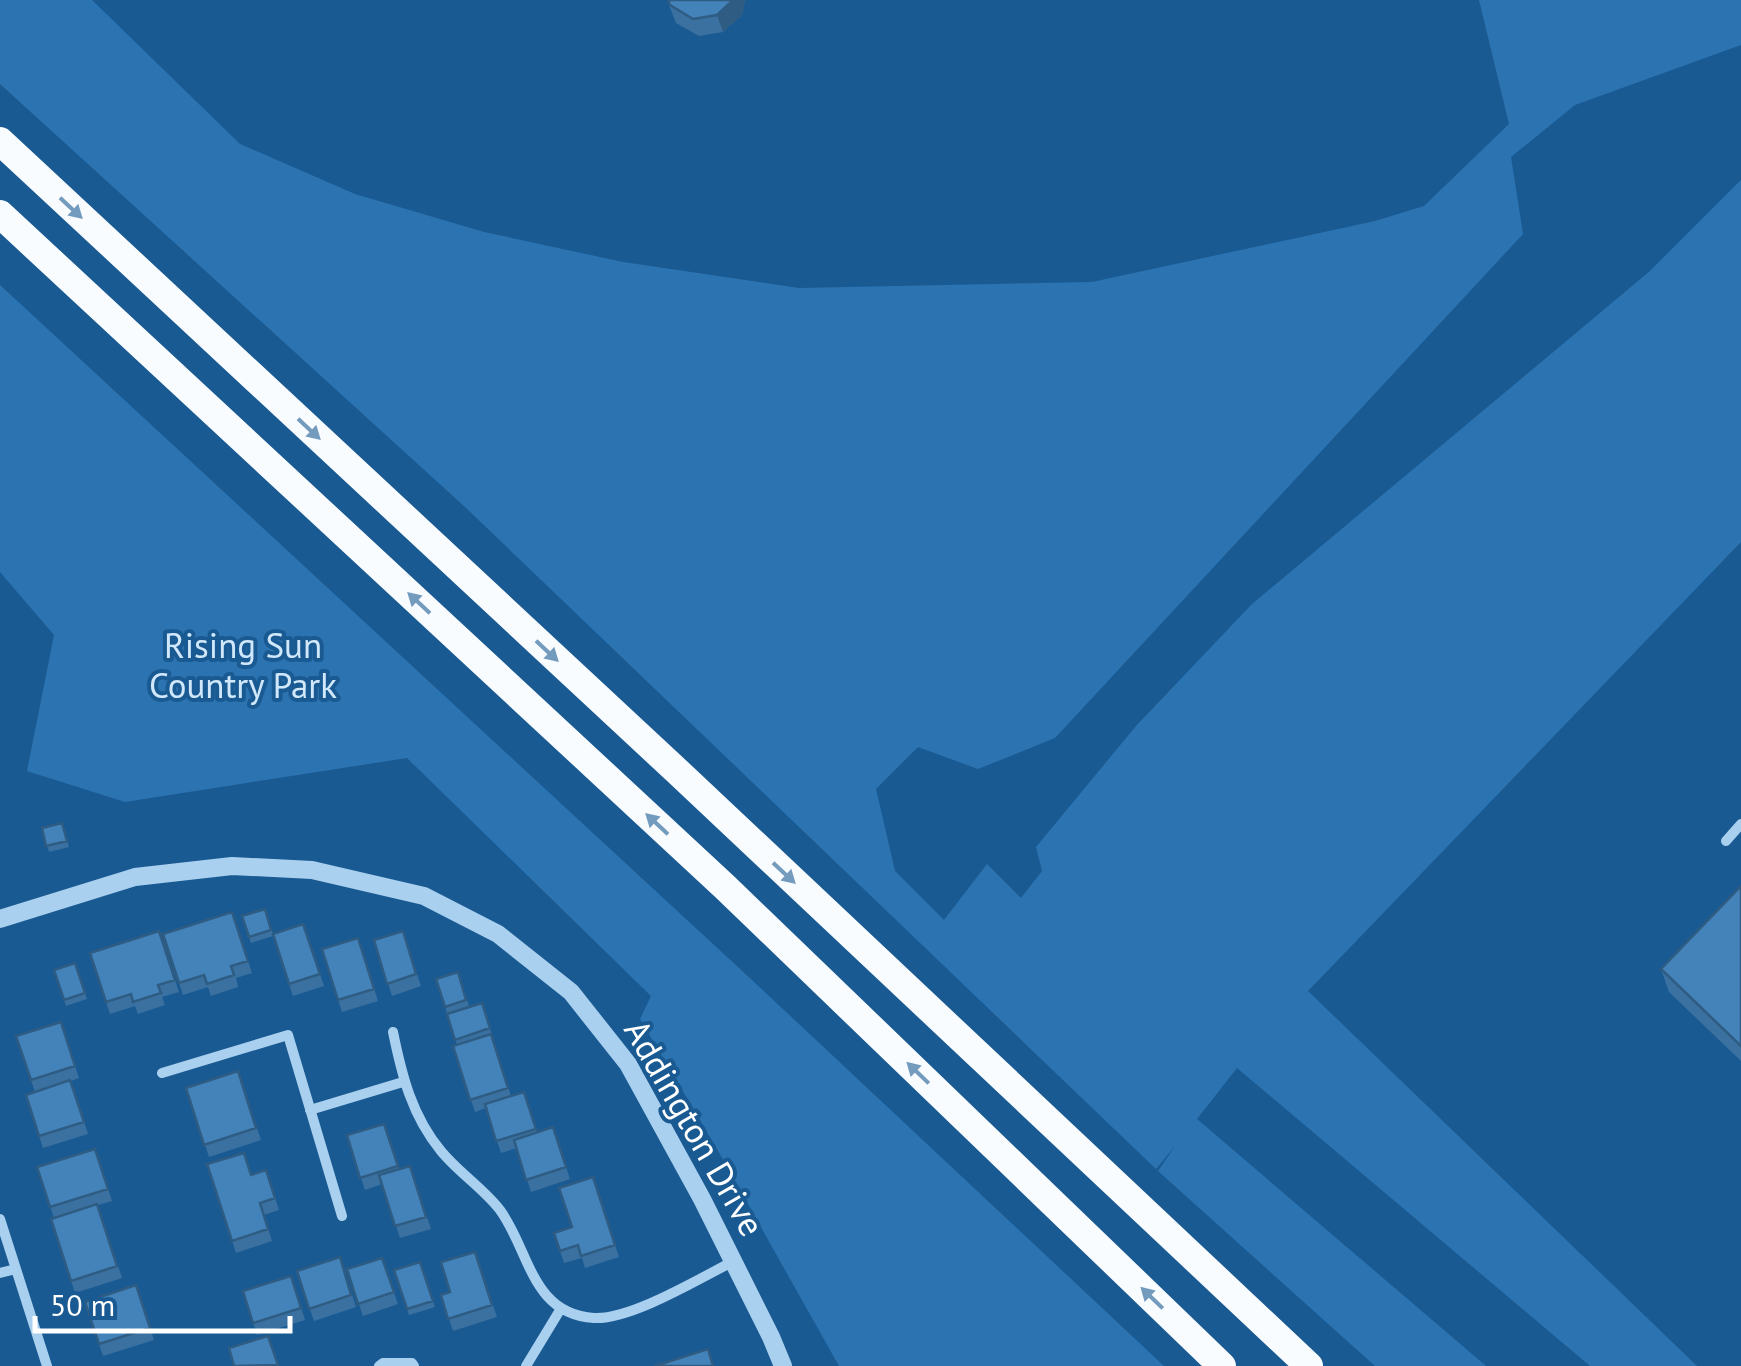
<svg xmlns="http://www.w3.org/2000/svg" width="1741" height="1366" font-family="'PT Sans',sans-serif">
  <style>
    .green { fill: #2c74b1 }
    .lines { fill: none; stroke-linecap: round; stroke-linejoin: round }
    .minor { stroke: #aad0ef; stroke-width: 10 }
    .tertiary { stroke: #aad0ef; stroke-width: 18 }
    .trunk { stroke: #f9fcff; stroke-width: 28 }
    .wall { fill: #3a71a0 }
    .shaded-wall { fill: #2f5c82 }
    .building { fill: #4383ba; stroke: #2f5c82; stroke-width: 2.5 }
    .oneway { fill: #739bbe }
    .labels { text-anchor: middle; stroke-width: 8; stroke-linejoin: round; paint-order: stroke }
    .park-label { font-size: 35px; fill: #d1e8fb; stroke: #1a5a93 }
    .street-label { font-size: 35px; fill: #fff; stroke: #1a5a93 }
  </style>
  <rect width="100%" height="100%" fill="#1a5a93"/>
  <path class="green" d="M0,0H92L240,144L355,194L484,232L623,262L799,288L1092,282L1375,221L1424,206L1509,124L1479,0H1741V45L1575,105L1511,157L1523,234L1055,738L978,769L918,747L876,789L895,871L944,920L987,864L1021,898L1042,871L1036,847L1136,726L1252,604L1650,271L1741,180V542L1308,991L1697,1366H1590L1237,1068L1197,1119L1486,1366H1375L1158,1171L1175,1146L1156,1169L465,507L0,84Z
    M0,285L753,981L1164,1366H839L717,1149L640,1019L651,996L407,758L125,802L27,771L54,635L0,572Z"/>
  <g class="lines">
    <path class="minor" d="M1726,841L1741,824
      M393,1032C402,1076 412,1116 441,1151C458,1172 483,1188 500,1210C530,1251 531,1314 594,1318C631,1320 700,1278 734,1261
      M162,1073L288,1035L342,1216
      M310,1110L403,1082
      M0,1219L47,1366
      M0,1273L16,1269
      M379,1366L383,1363H412L414,1366
      M526,1366L560,1310"/>
    <path class="tertiary" d="M0,919L135,877L232,866L312,870L424,896L498,934L571,992L628,1064L702,1199L771,1337L783,1366"/>
    <path class="trunk" d="M0,141L678,772L1309,1366
      M0,214L725,887L1222,1366"/>
  </g>
  <path class="wall" d="M667,0H745L742,15L723,32L699,36L676,23Z
    M62,823L69,847L49,852L42,828Z
    M1741,886V1061L1669,992L1661,969Z
    M265,909L273,934L303,924L324,986L293,996L273,936L251,943L242,916Z
    M232,912L252,973L236,978L238,987L211,996L208,987L183,995L163,934Z
    M159,931L179,992L162,997L165,1005L138,1014L135,1006L110,1014L90,953Z
    M403,931L421,986L392,996L374,940Z
    M358,938L378,1001L342,1012L322,949Z
    M75,963L87,999L66,1006L54,970Z
    M458,972L469,1006L447,1013L436,979Z
    M482,1003L511,1096L524,1092L537,1132L553,1127L570,1179L531,1192L517,1148L501,1153L486,1108L475,1112L453,1046L457,1045L447,1014Z
    M61,1022L79,1078L71,1081L88,1134L43,1148L26,1095L35,1092L16,1036Z
    M238,1071L261,1140L209,1157L186,1088Z
    M384,1124L399,1169L410,1166L431,1229L400,1238L382,1184L365,1190L347,1135Z
    M95,1149L112,1201L98,1205L122,1278L75,1293L51,1219L54,1218L37,1167Z
    M207,1164L251,1175L266,1170L279,1210L264,1215L272,1241L236,1253Z
    M593,1177L619,1257L585,1268L582,1258L564,1263L554,1233L572,1227Z
    M475,1252L497,1317L453,1331L441,1295L450,1292Z
    M340,1257L356,1307L314,1321L297,1271Z
    M382,1258L398,1304L363,1316L347,1269Z
    M420,1262L435,1307L409,1315L394,1270Z
    M291,1276L305,1320L257,1335L243,1291Z
    M136,1285L154,1340L103,1356L85,1302Z"/>
  <path class="shaded-wall" d="M733,0H745L742,15L723,32L717,15Z"/>
  <path class="building" d="M668,0H733L717,15L693,19L670,5Z
    M62,823L67,841L46,846L42,828Z
    M1741,886V1046L1661,969Z
    M265,909L271,930L249,937L242,916Z
    M232,912L248,961L231,966L234,975L207,984L204,975L179,983L163,934Z
    M303,924L320,974L289,984L273,934Z
    M159,931L175,980L158,985L161,993L133,1002L131,994L106,1002L90,953Z
    M403,931L416,974L387,984L374,940Z
    M358,938L374,989L338,1000L322,949Z
    M75,963L85,993L64,1000L54,970Z
    M458,972L466,1000L445,1007L436,979Z
    M482,1003L490,1028L455,1040L447,1014Z
    M61,1022L75,1066L31,1080L16,1036Z
    M491,1034L508,1088L470,1100L453,1046Z
    M238,1071L256,1128L204,1145L186,1088Z
    M70,1080L84,1122L39,1136L26,1095Z
    M524,1092L536,1129L496,1141L485,1104Z
    M384,1124L398,1166L360,1178L347,1135Z
    M553,1127L566,1167L526,1180L514,1140Z
    M95,1149L108,1189L50,1207L37,1167Z
    M244,1153L251,1175L266,1170L275,1198L260,1203L268,1229L232,1241L207,1164Z
    M410,1166L426,1217L395,1226L379,1175Z
    M593,1177L615,1245L581,1256L578,1245L560,1251L554,1233L572,1227L559,1188Z
    M97,1204L117,1266L71,1281L51,1219Z
    M475,1252L492,1305L448,1319L441,1295L450,1292L441,1262Z
    M340,1257L351,1295L309,1309L297,1271Z
    M382,1258L394,1292L358,1304L347,1269Z
    M420,1262L433,1301L407,1309L394,1270Z
    M291,1276L301,1308L253,1323L243,1291Z
    M136,1285L150,1328L99,1344L85,1302Z
    M268,1336L278,1365L234,1366L229,1348Z
    M708,1349L713,1366H655Z"/>
  <defs><path id="oneway-solid" d="M-6-.8H1V-3.2L6.5 0L1 3.2V.8H-6Z" transform="scale(2.5)"/></defs>
  <g class="oneway">
    <use href="#oneway-solid" transform="translate(71 208) rotate(43)"/>
    <use href="#oneway-solid" transform="translate(309 429) rotate(43)"/>
    <use href="#oneway-solid" transform="translate(419 603) rotate(-137)"/>
    <use href="#oneway-solid" transform="translate(547 651) rotate(43)"/>
    <use href="#oneway-solid" transform="translate(657 824) rotate(-137)"/>
    <use href="#oneway-solid" transform="translate(784 873) rotate(43)"/>
    <use href="#oneway-solid" transform="translate(918 1073) rotate(-136)"/>
    <use href="#oneway-solid" transform="translate(1152 1298) rotate(-136)"/>
  </g>
  <g class="labels">
    <g class="park-label">
      <text x="243" y="658">Rising Sun<tspan x="243" dy="40">Country Park</tspan></text>
    </g>
    <g class="street-label">
      <text transform="translate(694 1128) rotate(60)" y="12">Addington Drive</text>
    </g>
  </g>
  <path d="M35 1316v15h255v-15" fill="none" stroke="#ffffff" stroke-width="5"/>
  <text x="50" y="1316" font-size="30" fill="#ffffff" stroke="#1a5a93" stroke-width="8" paint-order="stroke">50 m</text>
</svg>
